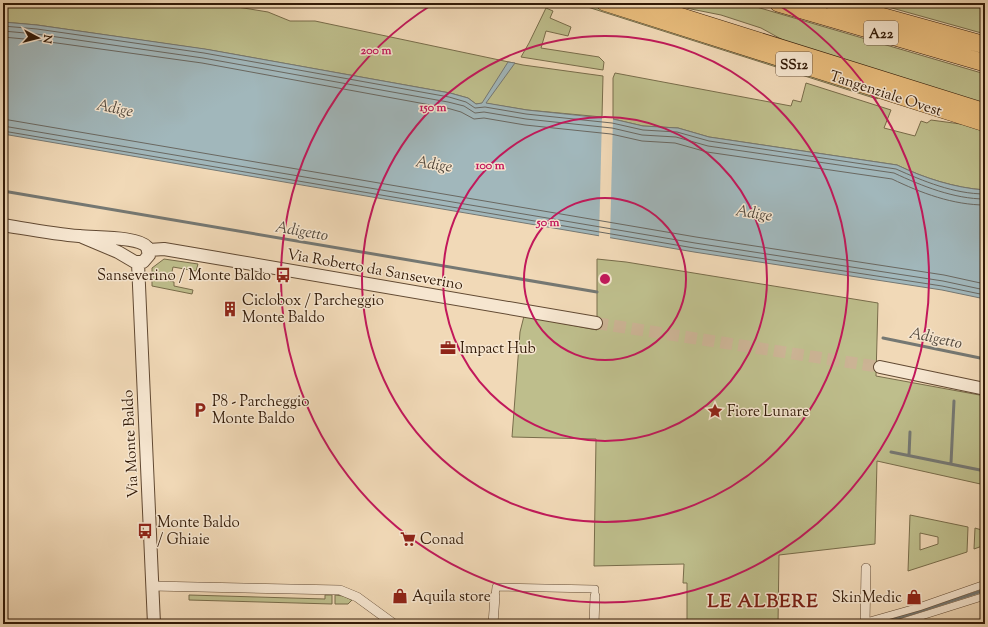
<svg xmlns="http://www.w3.org/2000/svg" width="988" height="627" font-family="'Sorts Mill Goudy',serif">
  <style>
    .green { fill: #bebe8c; stroke: #786c4a; fill-rule: evenodd }
    .water { fill: #a1b7bb; stroke: #757873 }
    .pier { fill: #f1d9b7 }
    .lines { fill: none; stroke-linecap: round; stroke-linejoin: round }
    .shore { stroke: #6a6861; stroke-width: 1 }
    .stream { stroke: #757873; stroke-width: 3 }
    .tertiary-tunnel { stroke: #cbb394; stroke-width: 12; stroke-dasharray: 12 6; stroke-linecap: butt }
    .pedestrian-casing { stroke: #624a33; stroke-width: 8 }
    .minor-casing { stroke: #624a33; stroke-width: 10 }
    .tertiary-casing { stroke: #624a33; stroke-width: 14 }
    .trunk-casing { stroke: #321a07; stroke-width: 16 }
    .motorway-casing { stroke: #321a07; stroke-width: 18 }
    .pedestrian { stroke: #f6e6d0; stroke-width: 7 }
    .minor { stroke: #f6e6d0; stroke-width: 9 }
    .tertiary { stroke: #f6e6d0; stroke-width: 12 }
    .trunk { stroke: #e8bc7c; stroke-width: 15 }
    .motorway { stroke: #e8bc7c; stroke-width: 17 }
    .ring { fill: none; stroke: #c2185b; stroke-width: 2 }
    .labels { text-anchor: middle; stroke-width: 3; stroke-linejoin: round; paint-order: stroke }
    .shield { fill: #f6e6d0; stroke: #6d5743; stroke-width: 1 }
    .shield-label { font-size: 14px; font-weight: bold; fill: #321a07 }
    .street-label { font-size: 15px; fill: #321a07; stroke: #f6e6d0 }
    .poi-label { font-size: 15px; fill: #321a07; stroke: #f6e6d0; text-anchor: start }
    .water-label { font-size: 16px; font-style: italic; fill: #53493d; stroke: #f6e6d0 }
    .district-label { font-size: 19px; font-weight: bold; letter-spacing: 1px; fill: #7a1f14; stroke: #f6e6d0 }
    .centre { fill: #c2185b; stroke: #f6e6d0; stroke-width: 2 }
    .ring-label { font-size: 12px; text-anchor: middle; font-weight: bold; fill: #c2185b; stroke: #f6e6d0; stroke-width: 3; stroke-linejoin: round; paint-order: stroke }
  </style>
  <rect width="100%" height="100%" fill="#f1d9b7"/>
  <filter id="stains"><feTurbulence type="fractalNoise" baseFrequency=".005" numOctaves="4"/><feColorMatrix values="0 0 0 0 .2 0 0 0 0 .09 0 0 0 0 .02 0 0 0 .5 -.17"/></filter>
  <radialGradient id="worn" r=".72"><stop offset=".6" stop-color="#630" stop-opacity="0"/><stop offset="1" stop-color="#630" stop-opacity=".3"/></radialGradient>
  <path class="green" d="M3,3H213L268,12L290,21H315L523,65L603,76L602,117L527,110L484,103L476,104L468,98L450,93L210,50L37,25L3,22Z
    M575,3H583L879,96L877,99Z
    M661,3H743L985,74V105L792,45L761,28L721,15Z
    M874,3H970L985,8V34Z
    M546,8L553,11L550,18L571,27L568,36L546,31L541,48L599,57L604,62L603,70L521,57L529,43Z
    M615,73L791,106L793,100L801,102L806,83L891,110L884,128L915,136L921,121L927,123L931,120L968,125L985,130V190C955,188 924,178 897,165L709,137L678,128L643,126L613,119V78Z
    M164,259L198,264L196,271L173,267L170,281L174,282V286L193,290L192,294L152,286V268Z
    M597,259L626,262L878,303L876,376L985,396V485L877,461L875,544L779,555L778,624H687V583H683L684,564L594,566L596,439L512,437L520,332L524,316L597,330Z
    M910,515L968,527L967,552L908,571ZM920,533L938,537V544L920,550Z
    M975,528L985,531V545L974,549Z
    M189,595L325,599V595H332V604L189,600Z
    M335,595L343,596L352,600L348,604H335Z"/>
  <path class="water" d="M3,22L37,25L205,49L450,93L468,98L476,104L482,103L508,62L515,63L486,103L527,110L613,119L643,126L678,128L709,137L897,165C924,178 955,188 985,190V299L942,290L694,252L3,134Z"/>
  <path class="pier" d="M602,116L613,117L610,240L599,238Z"/>
  <g class="lines">
    <path class="shore" d="M3,26L37,29L204,53L449,97L466,102L475,108L485,107L526,114L612,123L643,130L677,132L709,141L896,169C923,181 954,194 985,194
      M3,31L36,34L203,58L448,102L464,106L475,113L484,112L526,119L612,128L642,135L676,137L708,146L894,173C922,186 954,199 985,199
      M3,37L35,40L202,63L447,108L461,112L474,119L484,118L525,125L611,134L642,141L675,143L707,152L892,179C921,193 953,205 985,205
      M3,119L696,237L944,275L985,284
      M3,126L695,243L943,281L985,290
      M3,131L694,248L942,286L985,295"/>
    <path class="stream" d="M3,191L597,292
      M883,338L985,359
      M891,452L985,471
      M909,455L910,432
      M951,463L954,401
      M879,624L985,590"/>
    <path class="tertiary-tunnel" d="M596,323L880,367"/>
    <defs>
      <path id="pedestrian" d="M495,596L496,587L595,589V596
        M859,624L919,607L985,584
        M896,624L985,596"/>
      <path id="minor" d="M152,586L340,590L357,597L394,624
        M493,624L495,596
        M594,624L595,596
        M865,624L866,568"/>
      <path id="tertiary" d="M3,225C28,229 54,234 79,236C93,238 138,236 147,247L149,255L143,262H135L118,252L80,236
        M149,250L164,249L217,258L596,323
        M138,263L154,624
        M880,367L985,389"/>
      <path id="trunk" d="M604,3L985,124
        M641,3L985,111"/>
      <path id="motorway" d="M778,3L985,63
        M834,3L985,45"/>
    </defs>
    <use href="#pedestrian" class="pedestrian-casing"/>
    <use href="#minor" class="minor-casing"/>
    <use href="#tertiary" class="tertiary-casing"/>
    <use href="#trunk" class="trunk-casing"/>
    <use href="#motorway" class="motorway-casing"/>
    <use href="#pedestrian" class="pedestrian"/>
    <use href="#minor" class="minor"/>
    <use href="#tertiary" class="tertiary"/>
    <use href="#trunk" class="trunk"/>
    <use href="#motorway" class="motorway"/>
  </g>
  <g class="ring">
    <circle cx="605" cy="279" r="81"/>
    <circle cx="605" cy="279" r="162"/>
    <circle cx="605" cy="279" r="243"/>
    <path d="M777 4A324 324 0 1 1 433 4"/>
  </g>
  <defs>
    <symbol id="bus-bare" viewBox="-9 -9 18 18"><path d="M-5-6H5V4H4V6H2V4H-2V6H-4V4H-5ZM-3.5-4V0h7V-4ZM-3.5 1.2v1.5H-2V1.2ZM2 1.2v1.5H3.5V1.2Z" fill="#8f2418" stroke="#f6e6d0" stroke-width="2.5" paint-order="stroke"/></symbol>
    <symbol id="building-bare" viewBox="-9 -9 18 18"><path d="M-4-6H4V6H1V3H-1V6H-4ZM-2.5-4.3h1.7v1.8h-1.7ZM.8-4.3h1.7v1.8H.8ZM-2.5-1h1.7V.8h-1.7ZM.8-1h1.7V.8H.8Z" fill="#8f2418" stroke="#f6e6d0" stroke-width="2.5" paint-order="stroke"/></symbol>
    <symbol id="office-bare" viewBox="-9 -9 18 18"><path d="M-6-3h4V-5.5h4V-3h4V5H-6ZM-1-4.5V-3h2v-1.5ZM-6 0V1H6V0Z" fill="#8f2418" stroke="#f6e6d0" stroke-width="2.5" paint-order="stroke"/></symbol>
    <symbol id="parking-bare" viewBox="-9 -9 18 18"><path d="M-3.5-5.5H1a3.5 3.5 0 0 1 0 7H-1V5.5H-3.5ZM-1-3.4V-.6H.8a1.4 1.4 0 0 0 0-2.8Z" fill="#8f2418" stroke="#f6e6d0" stroke-width="2.5" paint-order="stroke"/></symbol>
    <symbol id="sight-bare" viewBox="-9 -9 18 18"><path d="M0-6L1.8-2.2L6-1.7L2.9 1.2L3.7 5.4L0 3.3L-3.7 5.4L-2.9 1.2L-6-1.7L-1.8-2.2Z" fill="#8f2418" stroke="#f6e6d0" stroke-width="2.5" paint-order="stroke"/></symbol>
    <symbol id="supermarket-bare" viewBox="-9 -9 18 18"><path d="M-6-5.5h2.5l.6 2H6L4.5 2H-2.5L-4.4-4H-6ZM-1.5 3.2a1.3 1.3 0 1 0 .1 0ZM3 3.2a1.3 1.3 0 1 0 .1 0Z" fill="#8f2418" stroke="#f6e6d0" stroke-width="2.5" paint-order="stroke"/></symbol>
    <symbol id="shop-bare" viewBox="-9 -9 18 18"><path d="M-5-2.5h2.3a2.7 3.5 0 0 1 5.4 0H5L5.5 6h-11ZM-1.5-2.5h3a1.5 2.3 0 0 0-3 0Z" fill="#8f2418" stroke="#f6e6d0" stroke-width="2.5" paint-order="stroke"/></symbol>
  </defs>
  <g fill-rule="evenodd">
    <use href="#bus-bare" x="272" y="264" width="22" height="22"/>
    <use href="#building-bare" x="219" y="298" width="22" height="22"/>
    <use href="#office-bare" x="437" y="337" width="22" height="22"/>
    <use href="#parking-bare" x="189" y="399" width="22" height="22"/>
    <use href="#sight-bare" x="704" y="400" width="22" height="22"/>
    <use href="#bus-bare" x="134" y="520" width="22" height="22"/>
    <use href="#supermarket-bare" x="397" y="528" width="22" height="22"/>
    <use href="#shop-bare" x="389" y="585" width="22" height="22"/>
    <use href="#shop-bare" x="903" y="586" width="22" height="22"/>
  </g>
  <g class="labels">
    <g class="shield">
      <rect x="864" y="21" width="34" height="24" rx="3"/>
      <rect x="776" y="52" width="36" height="24" rx="3"/>
    </g>
    <g class="shield-label">
      <text x="881" y="38">A22</text>
      <text x="794" y="69">SS12</text>
    </g>
    <g class="street-label">
      <text transform="translate(886 93) rotate(18)" y="5">Tangenziale Ovest</text>
      <text transform="translate(375 269) rotate(10)" y="5">Via Roberto da Sanseverino</text>
      <text transform="translate(130 444) rotate(-93)" y="5">Via Monte Baldo</text>
    </g>
    <g class="poi-label">
      <text x="271" y="280" text-anchor="end">Sanseverino / Monte Baldo</text>
      <text x="242" y="305">Ciclobox / Parcheggio<tspan x="242" dy="17">Monte Baldo</tspan></text>
      <text x="460" y="353">Impact Hub</text>
      <text x="212" y="406">P8 - Parcheggio<tspan x="212" dy="17">Monte Baldo</tspan></text>
      <text x="727" y="416">Fiore Lunare</text>
      <text x="157" y="527">Monte Baldo<tspan x="157" dy="17">/ Ghiaie</tspan></text>
      <text x="420" y="544">Conad</text>
      <text x="412" y="601">Aquila store</text>
      <text x="902" y="602" text-anchor="end">SkinMedic</text>
    </g>
    <g class="water-label">
      <text transform="translate(115 107) rotate(11)" y="6">Adige</text>
      <text transform="translate(434 163) rotate(9)" y="6">Adige</text>
      <text transform="translate(754 212) rotate(9)" y="6">Adige</text>
      <text transform="translate(302 230) rotate(10)" y="6">Adigetto</text>
      <text transform="translate(936 337) rotate(12)" y="6">Adigetto</text>
    </g>
    <g class="district-label">
      <text x="763" y="607">LE ALBERE</text>
    </g>
  </g>
  <circle cx="605" cy="279" r="6" class="centre"/>
  <g class="ring-label">
    <text x="376" y="54">200 m</text>
    <text x="433" y="111">150 m</text>
    <text x="490" y="169">100 m</text>
    <text x="548" y="226">50 m</text>
  </g>
  <rect width="988" height="627" fill="none" stroke="#f1d9b7" stroke-width="16"/>
  <rect x="4" y="4" width="980" height="619" fill="none" stroke="#321a07" stroke-width="2"/>
  <rect x="8" y="8" width="972" height="611" fill="none" stroke="#321a07"/>
  <g transform="translate(38 38) rotate(97)" stroke="#f6e6d0" stroke-width="3" paint-order="stroke">
  <path d="M0-3L7 15L0 10L-7 15Z" fill="#321a07"/>
  <text y="-6" font-size="11" font-weight="bold" text-anchor="middle" fill="#321a07">N</text>
  </g>
  <rect width="100%" height="100%" filter="url(#stains)"/>
  <rect width="100%" height="100%" fill="url(#worn)"/>
</svg>
